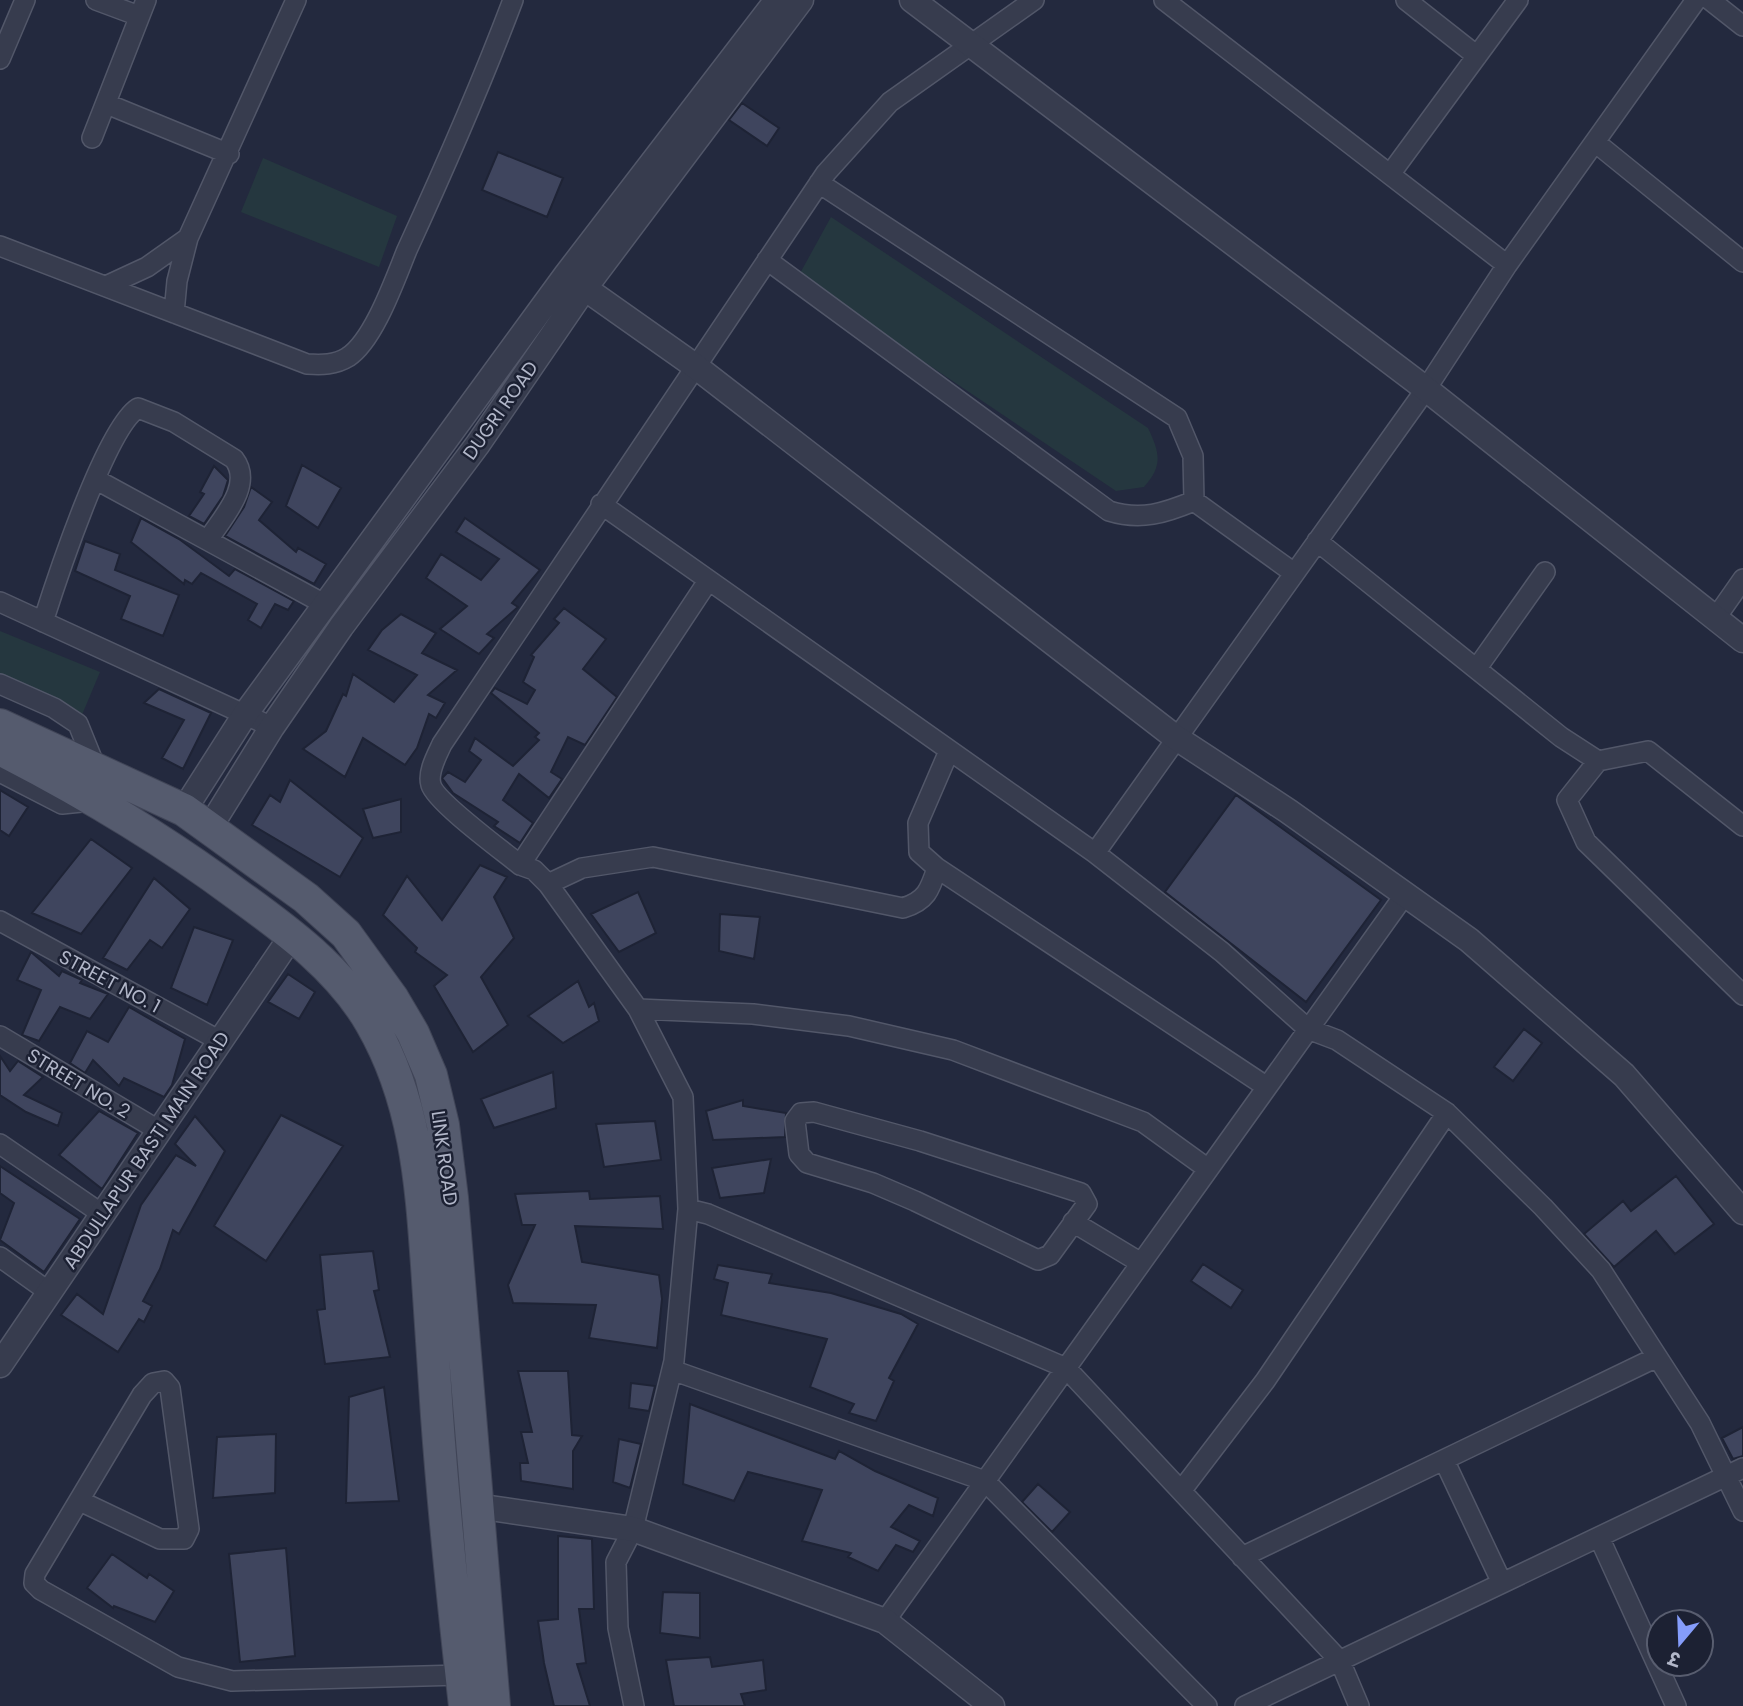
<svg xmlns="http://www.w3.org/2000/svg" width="1743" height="1706" font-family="Poppins,'Noto Sans Devanagari',sans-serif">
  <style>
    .green { fill: #25373f }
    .building { fill: #3f455e; stroke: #1e2335; stroke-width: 2 }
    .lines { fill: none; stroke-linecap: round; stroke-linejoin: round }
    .minor-casing { stroke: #525769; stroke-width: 22 }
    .tertiary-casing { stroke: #525769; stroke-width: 27 }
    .primary-casing { stroke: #404557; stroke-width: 34 }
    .minor { stroke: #373c4e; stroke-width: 19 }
    .tertiary { stroke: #373c4e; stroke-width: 24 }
    .primary { stroke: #555b6e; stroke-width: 32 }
    .labels { text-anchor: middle; stroke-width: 5; stroke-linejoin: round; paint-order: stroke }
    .street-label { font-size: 19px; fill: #b2b7c9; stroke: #1c2133 }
  </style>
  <rect width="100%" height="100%" fill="#23293e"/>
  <path class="green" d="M263,158L397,216L379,267L241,212Z
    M831,217L1148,428C1160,453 1163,466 1144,487L1116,491L798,277Z
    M0,631L100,672L79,722L0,691Z"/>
  <path class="building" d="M742,103L779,128L767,146L729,120Z
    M498,152L563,178L547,217L482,190Z
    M302,465L341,488L318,528L286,506Z
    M214,466L228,480L223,496L204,524L189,516L204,494L200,492Z
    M251,487L272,502L259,520L296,552L298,548L326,564L314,584L225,536L244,507Z
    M141,518L179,539L229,576L235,569L294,601L288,610L275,604L261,628L248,620L257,604L201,573L192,584L185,580L184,584L131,542Z
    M465,518L540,570L512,603L518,607L487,634L494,638L479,654L440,629L467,606L426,578L441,554L481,580L499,559L456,532Z
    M85,541L120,554L115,570L179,595L163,636L121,619L130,596L75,571Z
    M564,608L606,639L583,669L617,697L585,745L568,737L551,772L562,779L549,798L519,774L503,800L533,823L520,843L494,826L498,822L453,793L442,778L448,772L465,782L481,760L469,751L475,738L513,766L539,740L535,737L539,733L491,693L495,688L527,704L535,690L523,682L534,657L531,655L559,623L554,619Z
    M401,614L436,633L422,653L457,670L428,695L445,703L436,718L429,714L417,748L405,765L363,738L345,777L303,749L326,731L343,694L346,696L353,674L394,702L417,675L368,650L382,630Z
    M159,689L211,713L183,769L162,758L184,720L144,703Z
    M290,780L363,838L340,877L252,825L270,795L280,802Z
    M0,790L28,807L9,836L0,830Z
    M1236,795L1381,900L1306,1002L1165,892Z
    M401,799V832L373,838L363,809Z
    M91,839L132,868L81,934L32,913Z
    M480,865L507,877L494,897L514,938L481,977L508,1025L473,1052L434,986L447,975L415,952L417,948L383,915L407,876L442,920Z
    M154,878L190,909L162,948L150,940L127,970L103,958Z
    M638,892L656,933L619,952L591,914Z
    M720,914L760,917L754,959L719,951Z
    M194,927L233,940L207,1005L171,988Z
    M31,952L59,976L62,971L82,980L80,983L108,994L90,1019L60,1007L39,1041L22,1035L41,990L17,980Z
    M288,974L315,992L299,1019L268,1002Z
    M578,981L589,1007L594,1003L599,1021L563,1043L528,1016Z
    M129,1007L185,1039L172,1085L164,1097L124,1078L119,1086L93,1060L85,1073L70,1063L87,1031L108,1042Z
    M1524,1029L1542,1043L1513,1081L1494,1067Z
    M0,1056L10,1071L18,1061L43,1077L24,1095L62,1113L58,1126L26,1112L0,1095Z
    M553,1072L556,1108L494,1128L481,1099Z
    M743,1100V1106L786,1113L785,1137L713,1140L706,1111Z
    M99,1111L138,1133L102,1189L59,1155Z
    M281,1115L343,1146L266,1261L214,1226Z
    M195,1116L225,1151L179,1234L173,1230L160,1269L143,1301L152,1306L144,1322L139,1319L118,1352L61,1315L77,1294L103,1314L141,1205L176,1155L196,1166L175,1144Z
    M655,1121L661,1160L604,1167L596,1124Z
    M771,1159L764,1193L720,1198L712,1168Z
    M0,1166L80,1219L44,1272L0,1240L14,1203L0,1193Z
    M1676,1176L1714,1224L1675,1254L1656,1231L1614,1267L1584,1234L1623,1201L1631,1211Z
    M589,1191L590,1199L660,1196L663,1229L575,1226L582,1262L659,1275L662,1299L657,1348L589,1338L596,1305L513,1303L508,1285L535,1225H522L515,1194Z
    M373,1251L379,1290L374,1291L390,1357L325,1364L317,1310L325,1309L320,1255Z
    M1203,1264L1243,1290L1231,1308L1191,1281Z
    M718,1265L772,1274L769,1283L831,1293L901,1314L918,1324L889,1378L894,1381L876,1421L849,1413L854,1404L810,1387L827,1339L721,1315L728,1283L714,1279Z
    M518,1371H568L572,1435L582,1436L573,1451V1489L521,1481L520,1463H528L521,1432H532Z
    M631,1383L655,1386L649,1411L629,1408Z
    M384,1387L399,1501L346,1503L349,1397Z
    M690,1404L835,1459L839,1451L875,1471L938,1498L933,1516L909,1505L891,1527L920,1541L913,1552L896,1545L878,1571L848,1557L851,1553L802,1541L822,1490L748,1472L734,1501L683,1484Z
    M1743,1427V1456L1733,1459L1722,1438Z
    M276,1434L275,1493L213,1498L217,1437Z
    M619,1439L641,1444L630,1488L613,1482Z
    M1038,1484L1070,1512L1052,1532L1022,1502Z
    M558,1536L592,1539L594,1609H579L586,1663L577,1664L590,1706H554L544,1663L538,1621L558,1619Z
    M286,1548L295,1656L240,1662L229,1554Z
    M112,1554L147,1578L149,1574L174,1591L155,1622L114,1606L113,1608L87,1588Z
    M663,1592L700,1593V1638L660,1633Z
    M710,1657L712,1667L763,1660L766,1690L741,1694L745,1706H674L666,1660Z"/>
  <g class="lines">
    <defs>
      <path id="minor" d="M96,0L139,16
        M1164,0L1507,265
        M1406,0L1477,56
        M1710,0L1743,26
        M0,59L25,0
        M107,104L229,154
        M92,138L146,0
        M1595,142L1743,262
        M1391,173L1518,0
        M819,183L1177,418L1193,456L1194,501L1294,573
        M0,246L307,364C322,365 335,365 348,357C374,340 395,279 407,250C445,167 481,85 513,0
        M767,260L1109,511C1141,521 1165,513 1194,501
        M106,286L147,267L188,238
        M174,313L177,281L188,238L296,0
        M95,479L326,605
        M601,504L1095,853L1222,952L1308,1029L1337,1040L1447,1113L1543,1207L1601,1270L1700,1423L1743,1511
        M1317,541L1561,737L1598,761
        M0,602L272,727
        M1715,619L1743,579
        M43,622C56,581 106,428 138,408L174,422L234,459C254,485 222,518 208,540
        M1477,668L1545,572
        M0,684L54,708L78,724L97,771
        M0,772L62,804L91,801
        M1743,826L1648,751L1598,761L1567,800L1586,842L1743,995
        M1095,853L1426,389L1507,265L1696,0
        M520,865L708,581
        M937,868L1267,1087
        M548,884L582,868L653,857L903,908C926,901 930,890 937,868L919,852L918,823L949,751
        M0,921L220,1041
        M638,1009L753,1014L849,1026L953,1050L1143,1122L1208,1169
        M0,1036L158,1130
        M814,1112L920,1141L1081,1193L1087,1204L1050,1255L1038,1260L915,1201L873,1183L807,1163L799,1154L795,1121L801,1113Z
        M0,1144L102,1214
        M688,1209L708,1214L1066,1368L1340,1661L1359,1706
        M1073,1222L1141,1263
        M0,1257L49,1292
        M672,1370L985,1481L1207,1706
        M1445,1462L1502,1583
        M1181,1491L1265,1381L1447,1113
        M80,1501L160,1539H184L189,1529L170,1388L164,1381L153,1383L142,1395L35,1574L34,1583L41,1590L178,1667L232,1681L461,1675
        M1599,1537L1676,1706
        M1242,1557L1657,1357
        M885,1621L1406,893
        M634,1706L618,1628L616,1562L633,1529L674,1361L688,1209L683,1097L638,1009L548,884L534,870L520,865C503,851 436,802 431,785C427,772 437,755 442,744L826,173L890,102L1034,0
        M1245,1706L1743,1468"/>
      <path id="tertiary" d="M912,0L1426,389L1743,640
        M566,275L695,366L1175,737L1288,811L1469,940L1624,1075L1743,1212
        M184,810L246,713L566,275L777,0
        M210,827L272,727L341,627L478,444L584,289L801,0
        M0,1365L293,934
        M476,1506L633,1529L885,1621L992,1706"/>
      <path id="primary" d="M0,725L184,810L306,898L346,934L393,999L413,1033L431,1075L443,1125L452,1198L494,1706
        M0,749C84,792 163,839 238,895C288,931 340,969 371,1023C415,1099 421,1180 427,1265C430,1315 434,1366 437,1416C444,1513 454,1609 465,1706"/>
    </defs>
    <use href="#minor" class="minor-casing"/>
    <use href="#tertiary" class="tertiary-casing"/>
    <use href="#primary" class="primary-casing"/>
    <use href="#minor" class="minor"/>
    <use href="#tertiary" class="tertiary"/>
    <use href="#primary" class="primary"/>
  </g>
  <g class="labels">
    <g class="street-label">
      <text transform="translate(500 410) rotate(-55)" y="7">DUGRI ROAD</text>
      <text transform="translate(110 981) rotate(28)" y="7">STREET NO. 1</text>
      <text transform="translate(79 1083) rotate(31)" y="7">STREET NO. 2</text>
      <text transform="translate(146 1150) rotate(-56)" y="7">ABDULLAPUR BASTI MAIN ROAD</text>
      <text transform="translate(445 1158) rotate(82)" y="7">LINK ROAD</text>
    </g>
  </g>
  <g transform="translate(1680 1643) rotate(199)"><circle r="33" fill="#1c2133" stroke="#585d6f" stroke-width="2"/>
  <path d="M0-5L12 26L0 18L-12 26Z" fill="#859dfb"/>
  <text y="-10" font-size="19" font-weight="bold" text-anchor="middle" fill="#b2b7c9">उ</text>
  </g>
</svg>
